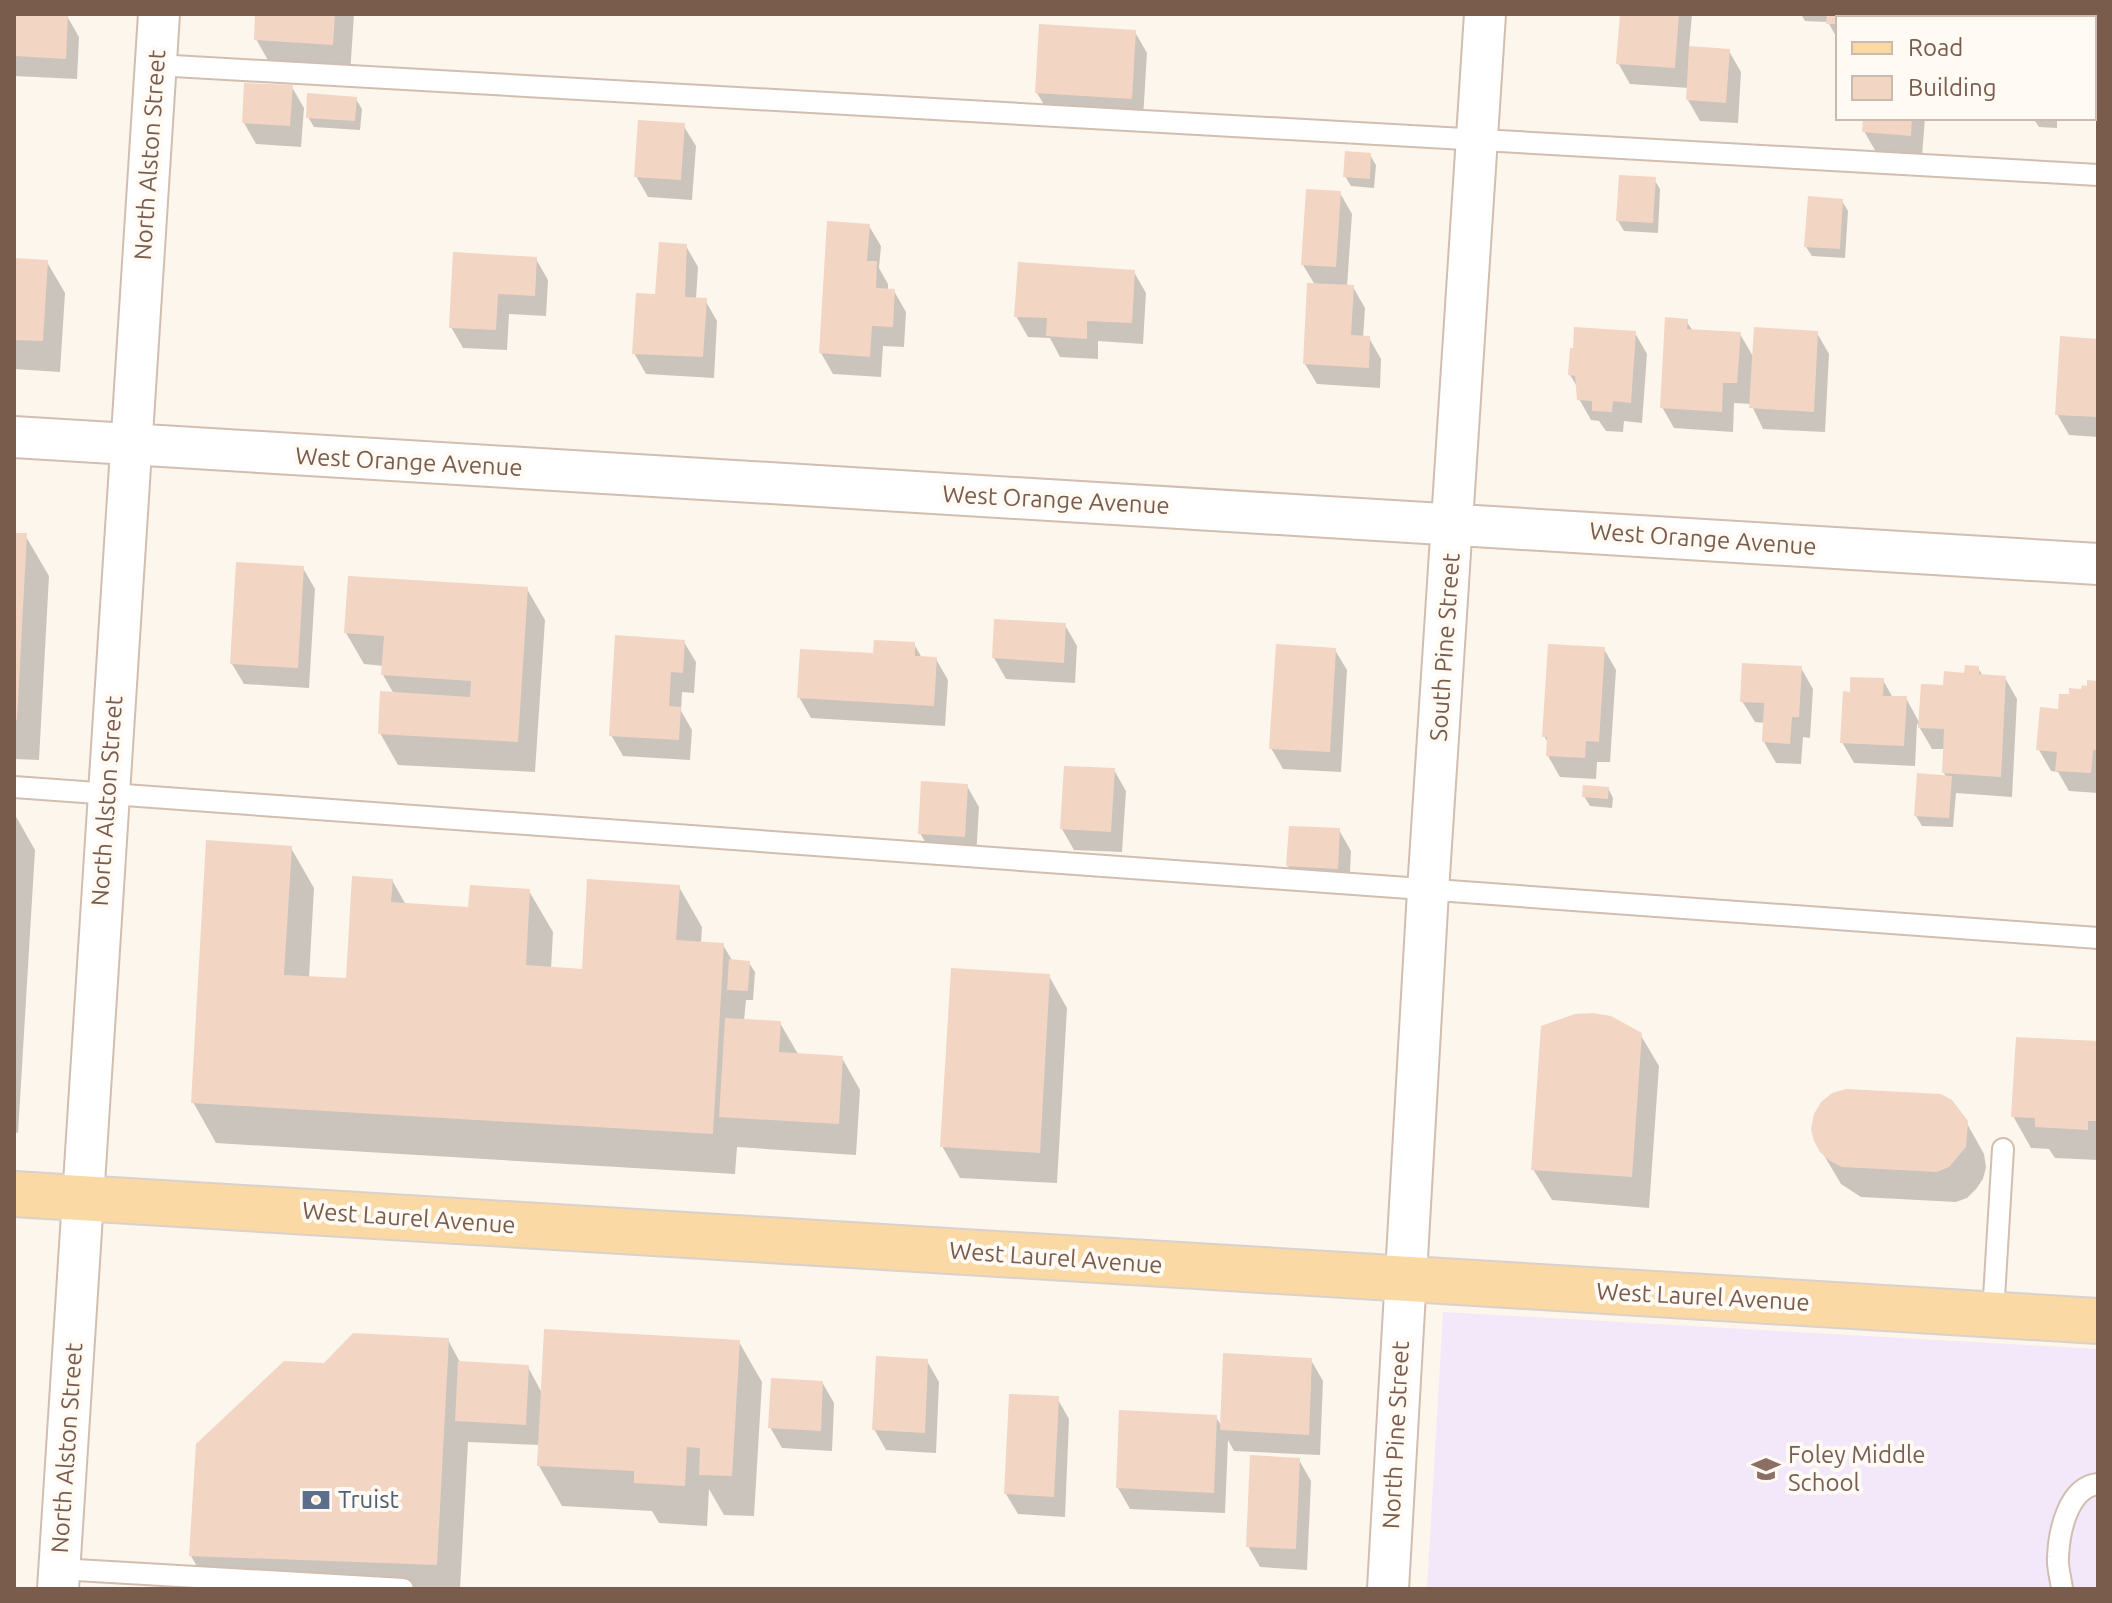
<svg xmlns="http://www.w3.org/2000/svg" width="2112" height="1603" font-family="Ubuntu,sans-serif">
  <style>
    .education { fill: #f3e8fa }
    .shadow { fill: #0003 }
    .building { fill: #f3d5c3 }
    .lines { fill: none; stroke-linecap: round; stroke-linejoin: round }
    .service-casing { stroke: #d1beb0; stroke-width: 24 }
    .minor-casing { stroke: #d1beb0; stroke-width: 44 }
    .primary-casing { stroke: #dad1cd; stroke-width: 48 }
    .service { stroke: #fff; stroke-width: 20 }
    .minor { stroke: #fff; stroke-width: 40 }
    .primary { stroke: #fbd9a5; stroke-width: 44 }
    .labels { text-anchor: middle; stroke-width: 8; stroke-linejoin: round; paint-order: stroke }
    .street-label { font-size: 24px; fill: #7a5c4d; stroke: #fffaf3 }
    .education-label { font-size: 24px; fill: #785e54; stroke: #fffaf3; text-anchor: start }
    .service-label { font-size: 24px; fill: #4e5e75; stroke: #fffaf3; text-anchor: start }
  </style>
  <rect width="100%" height="100%" fill="#fdf6ec"/>
  <path class="education" d="M1443,1312L2098,1349V1589H1427Z"/>
  <path class="shadow" d="M14,14L67,16L79,37L77,79L14,76Z
    M257,14H354L350,75L274,71L256,39Z
    M1622,14H1692L1689,48L1729,51L1741,72L1738,123L1700,121L1688,100L1689,88L1630,84L1618,63Z
    M1801,14H1873V18H1838V40L1828,22L1805,21Z
    M1891,14H1933V18H1893Z
    M2007,14H2058L2057,18H2010Z
    M1135,32L1147,53L1143,119L1049,113L1037,93Z
    M292,87L304,108L301,147L256,144L244,123Z
    M356,99L362,109L360,130L314,127L308,117Z
    M1865,118H1925L1922,156L1876,152L1864,131Z
    M2033,118H2057V128L2039,127Z
    M683,125L696,146L692,200L648,197L636,176Z
    M1370,155L1376,165L1374,188L1351,186L1345,176Z
    M1654,179L1660,189L1658,233L1624,231L1618,221Z
    M1340,193L1352,214L1347,287H1353L1365,308L1363,338H1369L1381,359L1380,388L1317,384L1305,364L1315,285L1303,265Z
    M1842,201L1848,211L1845,258L1812,256L1806,247Z
    M869,226L881,246L879,268L888,284V291H894L906,312L904,347L883,346L881,377L833,374L821,353Z
    M686,246L698,267L696,299L705,300L717,321L714,378L646,374L634,353L657,296Z
    M536,259L548,280L546,316L509,314L507,350L463,348L451,327Z
    M14,260L47,262L65,293L60,372L14,369Z
    M1134,272L1146,293L1143,344L1098,341V359L1060,357L1050,338L1028,337L1016,316Z
    M1686,321L1693,331L1740,334L1754,358L1817,333L1829,354L1825,432L1763,429L1751,404L1734,403L1733,432L1674,428L1662,407Z
    M1635,333L1647,354L1642,423L1624,421L1623,432L1606,431L1599,421L1591,420L1579,399L1578,388L1570,375Z
    M2098,341V437L2069,435L2057,414Z
    M14,535H25L49,576L39,760L14,759Z
    M303,568L315,589L309,688L244,684L232,664Z
    M527,589L545,620L535,772L398,765L380,733L394,694L383,675L384,666L364,664L346,633Z
    M1065,625L1077,646L1075,683L1006,679L994,658Z
    M684,642L696,662L694,693L682,692L681,711L692,730L690,760L623,756L611,735Z
    M914,644L922,658L936,659L948,680L945,726L811,718L799,697L875,655Z
    M1604,649L1616,670L1610,762H1597L1596,779L1560,777L1548,756L1549,744L1544,736Z
    M1335,650L1347,670L1341,772L1283,769L1271,748Z
    M1801,668L1813,689L1810,738L1803,737L1801,764L1776,763L1764,742L1765,723L1755,722L1742,701Z
    M1978,668L1983,676L2005,678L2017,699L2012,797L1956,793L1953,827L1922,826L1916,816L1946,777L1944,773L1945,749H1932L1917,723L1915,766L1854,763L1842,742L1852,694L1883,680L1893,698H1906L1920,724L1945,687Z
    M2098,683V793L2069,791L2058,772L2051,771L2039,750L2060,711Z
    M1114,770L1126,791L1122,852L1074,850L1062,829Z
    M967,786L979,807L976,857L932,854L920,833Z
    M1608,788L1613,798L1612,808L1590,806L1584,796Z
    M14,813L35,850L18,1133L14,1132Z
    M1339,830L1351,851L1349,890L1301,887L1288,866Z
    M291,848L314,888L309,978L348,980L392,880L406,905L470,909L529,891L553,932L551,969L584,971L679,887L702,927L701,943L723,945L733,962L749,963L755,972L753,1000H746L744,1021L780,1023L798,1054L842,1058L860,1090L856,1155L737,1147L735,1174L216,1143L193,1102Z
    M1049,976L1067,1008L1057,1183L960,1178L942,1146Z
    M1640,1034L1659,1066L1649,1208L1552,1200L1533,1169Z
    M2098,1043V1160L2055,1158L2049,1149L2031,1148L2013,1116Z
    M1960,1111L1984,1154L1986,1167L1983,1179L1976,1189L1967,1198L1956,1202L1861,1197L1841,1184L1815,1140Z
    M448,1340L461,1364L528,1367L542,1393L739,1342L762,1382L754,1516L724,1515L709,1489L707,1526L659,1523L652,1511L562,1506L539,1466L540,1445L468,1442L460,1589H210L191,1556L325,1365Z
    M1311,1360L1323,1381L1320,1455L1234,1451L1228,1440L1225,1513L1130,1509L1118,1488L1216,1417L1222,1427Z
    M927,1361L939,1382L936,1453L886,1450L874,1429Z
    M822,1382L834,1403L832,1451L782,1448L770,1427Z
    M1057,1398L1069,1419L1065,1517L1018,1514L1006,1494Z
    M1299,1460L1311,1481L1307,1570L1260,1567L1248,1546Z"/>
  <path class="building" d="M14,14H68L66,59L14,56Z
    M255,14H335L333,45L254,40Z
    M1620,14H1679L1675,68L1616,64Z
    M1827,14H1861V18H1838V24H1826Z
    M1039,24L1136,30L1132,99L1035,93Z
    M1689,46L1730,49L1726,103L1686,100Z
    M244,83L293,85L290,126L242,123Z
    M307,93L357,97L355,121L306,118Z
    M1863,118H1912L1911,136L1862,132Z
    M638,120L685,123L681,180L634,177Z
    M1345,151L1371,153L1370,179L1343,177Z
    M1619,175L1656,177L1653,223L1616,221Z
    M1306,189L1341,191L1336,267L1301,265Z
    M1808,196L1843,199L1840,249L1804,247Z
    M827,221L870,224L867,261H877L876,288L895,289L893,327L872,326L870,357L819,353Z
    M659,242L687,244L685,297L707,298L703,357L632,354L636,293L655,294Z
    M453,252L537,257L535,296L498,294L496,330L449,328Z
    M14,258L48,260L43,341L14,340Z
    M1018,262L1135,270L1132,323L1087,321V339L1046,336L1047,318L1014,317Z
    M1307,283L1354,285L1351,335L1370,336L1369,368L1303,364Z
    M1665,317L1688,319L1687,329L1741,332L1737,383H1723L1722,412L1660,408Z
    M1574,327L1636,331L1631,403L1613,401L1612,412L1592,411V401L1577,400L1575,376L1568,375L1570,348H1573Z
    M1754,327L1818,331L1814,412L1749,408Z
    M2060,336L2098,339V417L2055,415Z
    M14,533H27L17,720H14Z
    M236,562L304,566L298,668L230,664Z
    M348,576L528,587L518,742L378,734L380,691L470,697L471,681L381,675L384,636L344,633Z
    M994,619L1066,623L1064,663L992,658Z
    M615,635L685,640L683,673L671,672L669,706L681,707L679,740L609,736Z
    M874,640L915,642V656L937,657L934,706L797,698L800,649L873,653Z
    M1276,644L1336,648L1330,752L1269,749Z
    M1548,644L1605,647L1599,742L1586,741L1585,758L1546,756L1547,737H1542Z
    M1742,663L1802,666L1799,717H1792L1790,744L1762,742L1764,703L1740,702Z
    M1965,665L1979,666V674L2006,676L2001,777L1942,773L1944,729L1918,728L1921,684L1943,685L1944,671L1964,673Z
    M1850,677L1884,678L1883,696H1907L1904,746L1840,743L1843,691L1850,692Z
    M2087,680L2098,681V750H2093L2091,773L2055,771L2057,752L2036,750L2040,707L2058,709L2059,694H2069V688L2081,689L2082,685L2087,686Z
    M1064,766L1115,768L1111,832L1060,829Z
    M1917,773L1952,776L1949,818L1914,816Z
    M921,781L968,784L965,837L918,834Z
    M1583,785L1609,787L1608,799L1582,797Z
    M1289,826L1340,828L1338,869L1286,866Z
    M206,840L292,846L284,975L346,978L352,876L393,879L391,902L468,907L470,885L530,889L526,965L582,969L587,879L680,885L676,940L724,943L713,1134L191,1103Z
    M729,959L750,961L748,991L727,990Z
    M951,968L1050,974L1040,1153L940,1147Z
    M1593,1013L1611,1016L1642,1033L1632,1177L1531,1170L1541,1026L1575,1014Z
    M725,1018L781,1021L779,1052L843,1056L839,1124L719,1117Z
    M2016,1037L2098,1041V1121H2088V1130L2035,1127V1118L2011,1117Z
    M1846,1089L1941,1094L1952,1100L1968,1121L1966,1147L1949,1167L1937,1172L1842,1167L1830,1161L1820,1152L1814,1141L1811,1129L1814,1114L1821,1102L1832,1093Z
    M544,1329L740,1340L732,1476L699,1475L700,1448L687,1447L685,1486L634,1483V1471L537,1466Z
    M353,1333L449,1338L437,1565L189,1556L196,1444L284,1361L324,1363Z
    M1223,1353L1312,1358L1309,1435L1220,1430Z
    M876,1356L928,1359L925,1433L872,1430Z
    M458,1361L529,1365L526,1425L455,1421Z
    M771,1378L823,1381L821,1431L768,1428Z
    M1009,1394L1059,1396L1054,1497L1004,1494Z
    M1119,1410L1217,1415L1214,1493L1116,1488Z
    M1250,1455L1300,1458L1296,1549L1246,1547Z"/>
  <g class="lines">
    <defs>
      <path id="service" d="M156,65L2098,175
        M14,787L2098,938
        M1993,1314L2003,1149
        M59,1569L403,1589
        M2062,1589C2061,1579 2057,1567 2058,1557C2059,1532 2068,1487 2098,1484"/>
      <path id="minor" d="M14,437L2098,564
        M58,1589L159,14
        M1388,1589L1428,891L1485,14"/>
      <path id="primary" d="M14,1194L2098,1321"/>
    </defs>
    <use href="#service" class="service-casing"/>
    <use href="#minor" class="minor-casing"/>
    <use href="#primary" class="primary-casing"/>
    <use href="#service" class="service"/>
    <use href="#minor" class="minor"/>
    <use href="#primary" class="primary"/>
  </g>
  <defs>
    <symbol id="school-bare" viewBox="-9 -9 18 18"><path d="M0-5L7-2L0 1L-7-2ZM-4 1L0 2.5L4 1V4Q0 6-4 4Z" fill="#8d6e63" stroke="#fffaf3" stroke-width="2.5" paint-order="stroke"/></symbol>
    <symbol id="bank-bare" viewBox="-9 -9 18 18"><path d="M-6-4H6V4H-6ZM0-2.3a2.3 2.3 0 1 0 0 4.6a2.3 2.3 0 1 0 0-4.6Z" fill="#5c6f8a" stroke="#fffaf3" stroke-width="2.5" paint-order="stroke"/></symbol>
  </defs>
  <g fill-rule="evenodd">
    <use href="#school-bare" x="1746" y="1449" width="40" height="40"/>
    <use href="#bank-bare" x="296" y="1480" width="40" height="40"/>
  </g>
  <g class="labels">
    <g class="street-label">
      <text transform="translate(150 155) rotate(-86)" y="8">North Alston Street</text>
      <text transform="translate(409 462) rotate(3)" y="8">West Orange Avenue</text>
      <text transform="translate(1056 500) rotate(3)" y="8">West Orange Avenue</text>
      <text transform="translate(1703 539) rotate(4)" y="8">West Orange Avenue</text>
      <text transform="translate(1445 647) rotate(-86)" y="8">South Pine Street</text>
      <text transform="translate(107 801) rotate(-86)" y="8">North Alston Street</text>
      <text transform="translate(409 1218) rotate(4)" y="8">West Laurel Avenue</text>
      <text transform="translate(1056 1258) rotate(4)" y="8">West Laurel Avenue</text>
      <text transform="translate(1703 1297) rotate(3)" y="8">West Laurel Avenue</text>
      <text transform="translate(1396 1435) rotate(-87)" y="8">North Pine Street</text>
      <text transform="translate(67 1448) rotate(-86)" y="8">North Alston Street</text>
    </g>
    <g class="education-label">
      <text x="1788" y="1463">Foley Middle<tspan x="1788" dy="28">School</tspan></text>
    </g>
    <g class="service-label">
      <text x="338" y="1508">Truist</text>
    </g>
  </g>
  <rect width="2112" height="1603" fill="none" stroke="#7a5c4d" stroke-width="32"/>
  <rect x="1836" y="16" width="260" height="104" fill="#fffaf3" stroke="#cabbb1" stroke-width="2"/>
  <rect x="1852" y="42" width="40" height="12" fill="#fbd9a5" stroke="#cabbb1" stroke-width="2"/>
  <text x="1908" y="56" font-size="24" fill="#7a5c4d">Road</text>
  <rect x="1852" y="76" width="40" height="24" fill="#f3d5c3" stroke="#cabbb1" stroke-width="2"/>
  <text x="1908" y="96" font-size="24" fill="#7a5c4d">Building</text>
</svg>
